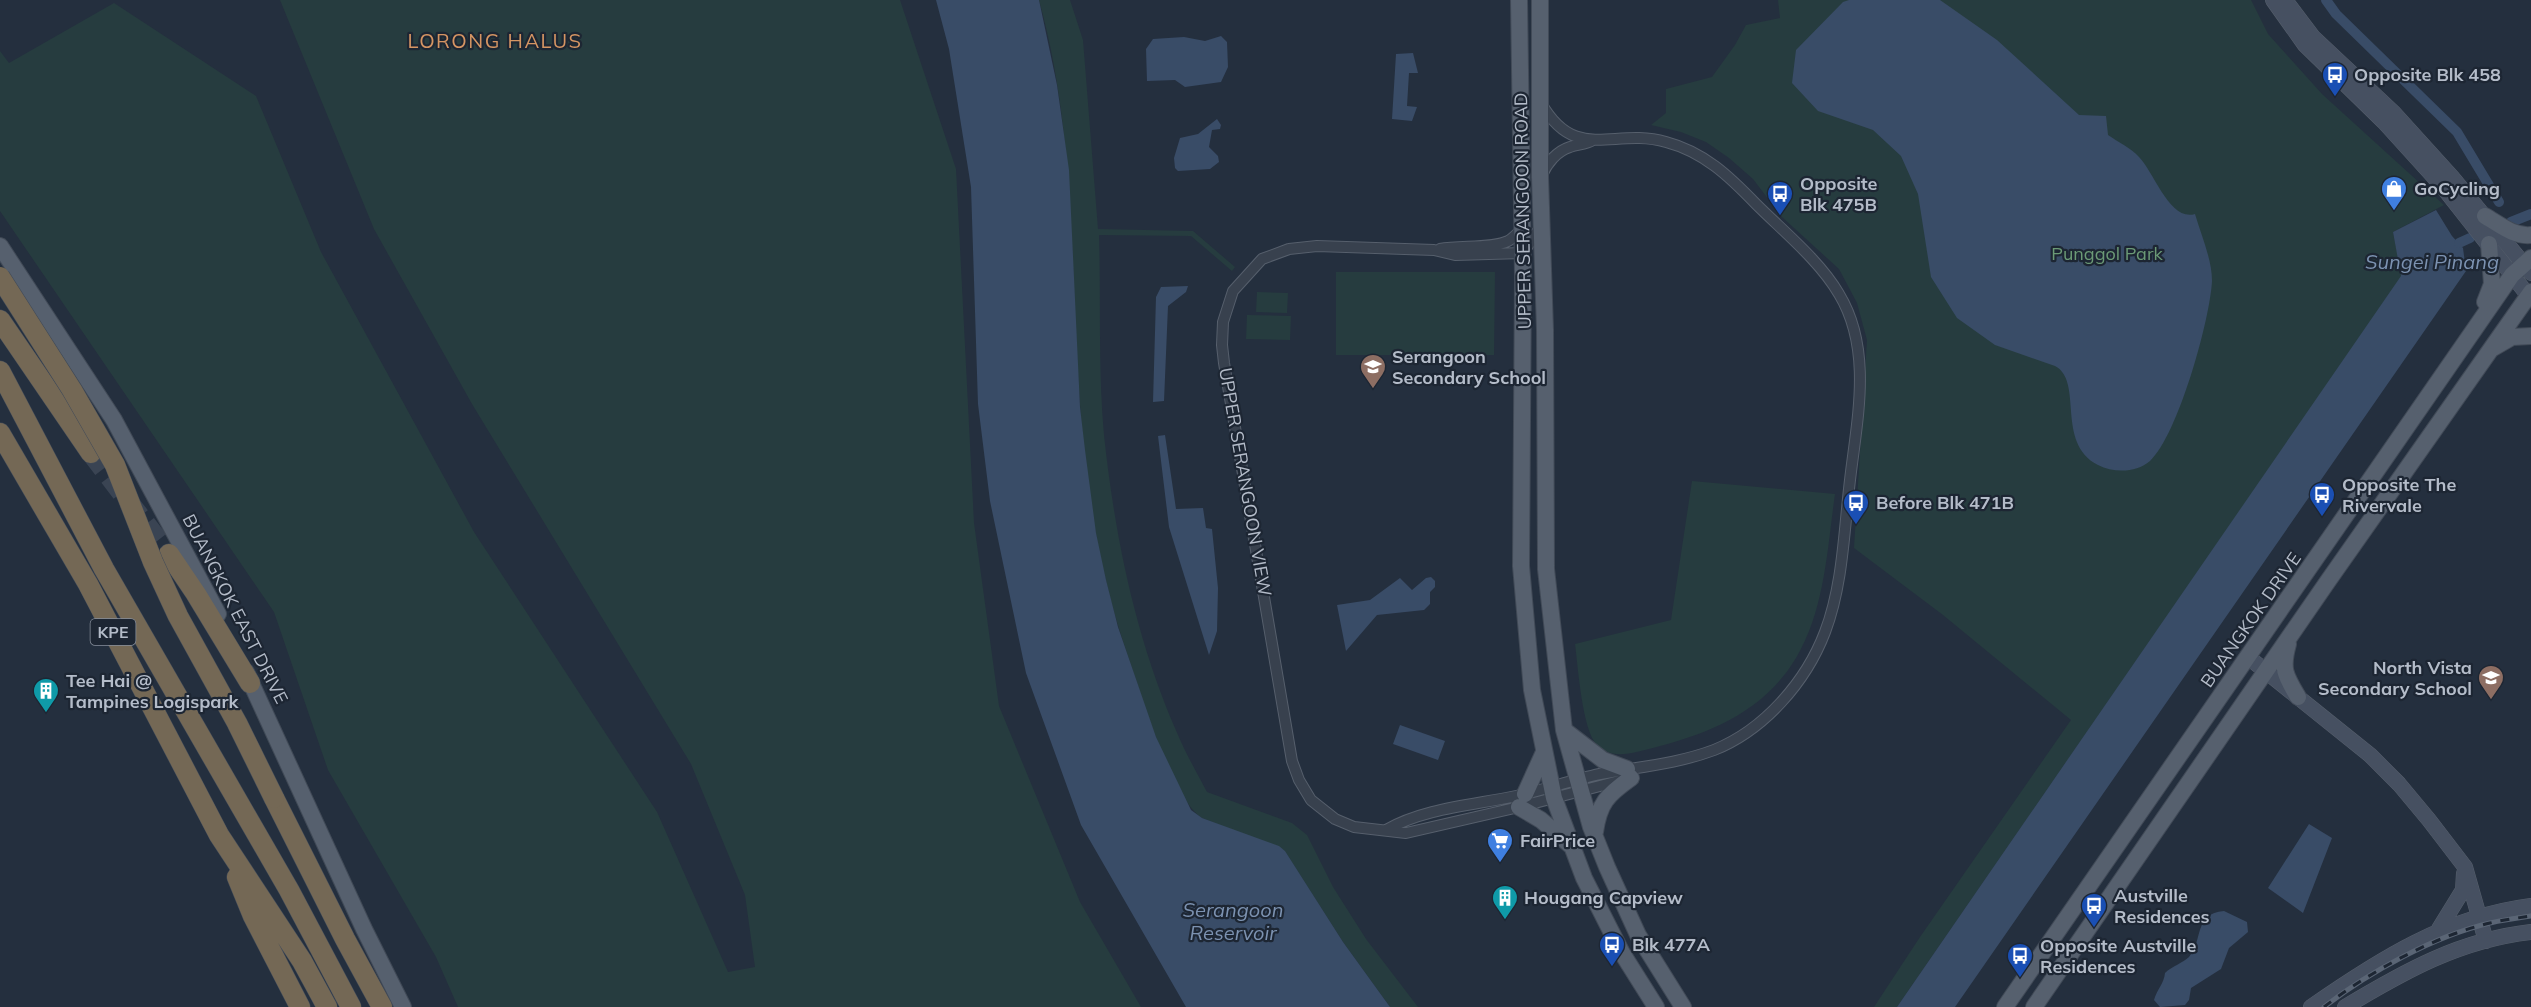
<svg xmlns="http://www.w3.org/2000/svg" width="2531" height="1007" font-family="Mulish,sans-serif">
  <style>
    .green { fill: #263c3f }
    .water { fill: #394c67 }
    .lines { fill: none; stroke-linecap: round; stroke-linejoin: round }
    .canal { stroke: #394c67; stroke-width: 10 }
    .highway-tunnel { stroke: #3a4453; stroke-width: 20; stroke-dasharray: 20 10; stroke-linecap: butt }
    .street-casing { stroke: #565f6c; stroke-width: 12 }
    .secondary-casing { stroke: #565f6c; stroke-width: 16 }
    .primary-casing { stroke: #414a57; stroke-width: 18 }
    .highway-casing { stroke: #434c59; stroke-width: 21 }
    .street { stroke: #38414e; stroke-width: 10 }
    .secondary { stroke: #465061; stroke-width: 15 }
    .primary { stroke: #56606e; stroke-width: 16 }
    .highway { stroke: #746855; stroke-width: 20 }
    .rail-casing { stroke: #5a6575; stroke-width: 5 }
    .rail { stroke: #1d2633; stroke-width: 3; stroke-dasharray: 9; stroke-linecap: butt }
    .highway-bridge-casing { stroke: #434c59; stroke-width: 21; stroke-linecap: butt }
    .highway-bridge { stroke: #746855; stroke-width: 20 }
    .labels { text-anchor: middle; stroke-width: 4.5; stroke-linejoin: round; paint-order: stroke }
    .shield { fill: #1d2633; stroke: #878f9c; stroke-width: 1.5 }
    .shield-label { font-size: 16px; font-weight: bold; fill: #b4bcc9 }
    .poi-label { font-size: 18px; font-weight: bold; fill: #b4bcc9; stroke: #1d2633; text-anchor: start }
    .street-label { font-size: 18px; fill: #b4bcc9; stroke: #1d2633 }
    .park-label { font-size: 18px; fill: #6b9a76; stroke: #1d2633 }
    .neighbourhood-label { font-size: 20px; letter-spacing: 1.5px; fill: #d59563; stroke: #1d2633 }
    .water-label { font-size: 20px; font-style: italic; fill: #7c92b1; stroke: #1d2633 }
  </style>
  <rect width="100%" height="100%" fill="#242f3e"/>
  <path class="green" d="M280,0H900L956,169L974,523L999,706L1080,902L1141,1007H458L436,957L328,770L274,612L0,211V51L9,63L114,3L256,96L321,252L474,532L657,812L728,972L755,967L745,895L691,764L472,404L374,229Z
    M1039,0H1070L1083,40L1098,229L1193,231L1235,267L1232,271L1191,236L1099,235C1101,301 1098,369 1104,435C1115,538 1136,640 1178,735C1186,754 1197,773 1207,792L1292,823L1307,835L1333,887L1366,939L1418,1007H1390L1343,942L1284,850L1202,818C1178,802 1156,738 1146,710C1132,667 1116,625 1106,581C1092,524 1084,463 1080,405C1070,270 1076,133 1039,0Z
    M1778,0H2251L2268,34L2322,94L2444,205L2393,232L2402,276L1897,1007H1874L1920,937L2071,720L1943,615L1854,548L1867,340L1857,303L1839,269L1782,217L1753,179L1729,158L1706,142L1681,132L1651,125L1666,113V89L1712,77L1735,45L1746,25L1780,18Z
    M1336,272H1495L1494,355H1336Z
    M1257,292L1288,293L1287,313L1256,312Z
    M1247,315L1291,316L1290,340L1246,339Z
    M1692,481L1835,494C1827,550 1825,609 1796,658C1763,713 1708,734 1649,749C1631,753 1612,760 1597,745C1582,730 1578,666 1575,644L1671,620Z"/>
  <path class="water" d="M936,0H1039L1057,85L1069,170L1080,407L1085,450L1096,533L1106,580L1118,627L1156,737L1191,810L1202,818L1279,846L1285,851L1343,942L1390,1007H1186L1081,825L1026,673L990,501L978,404L971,187L949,49Z
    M1849,0H1940L1997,40L2079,115L2106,116L2108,135C2118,142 2131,148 2139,157C2154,172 2170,222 2195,214C2201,235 2212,259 2212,281C2210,320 2178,435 2150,461C2136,473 2114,473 2098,465C2055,443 2084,381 2055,366L1995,345L1957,318L1931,277L1918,194L1901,156L1873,130L1818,111L1792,83L1796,50L1843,2Z
    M1221,36L1227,42L1228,67L1221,82L1185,87L1175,80L1147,81L1146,49L1153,39L1184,37L1205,41Z
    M1413,53L1418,73H1409L1407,106L1417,107L1412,121L1392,119L1396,54Z
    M1217,119L1221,125L1220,129L1212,130L1209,147L1218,156L1219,162L1210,169L1178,171L1175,168L1174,158L1180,138L1198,134Z
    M2436,210L2452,236L2463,248L2466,271L1955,1007H1897L2401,276L2393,232Z
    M1188,286L1186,292L1168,306L1164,401L1153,402L1156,297L1161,287Z
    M1165,435L1176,509L1203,508L1206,528L1212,529L1218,588L1217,631L1209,655L1169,527L1158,436Z
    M1431,577L1435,581V587L1430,592V604L1424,610L1377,615L1346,651L1337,605L1370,600L1400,578L1412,590L1426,578Z
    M1400,725L1445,741L1438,760L1393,744Z
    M2309,824L2332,838L2303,913L2268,888Z
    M2224,911L2247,922L2248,932L2229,948L2221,969L2191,988L2189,1000L2185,1005L2160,1007L2154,1000C2157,989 2164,984 2165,973C2172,966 2183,963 2189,957C2204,939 2193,914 2224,911Z"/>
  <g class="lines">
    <path class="canal" d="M2326,0L2336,14L2457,132L2499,202
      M2511,222L2531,214
      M2459,243L2470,238"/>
    <path class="highway-tunnel" d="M91,453L169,554"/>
    <defs>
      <path id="street" d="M1542,175C1547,163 1557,151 1570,147C1578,144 1585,145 1593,140
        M1541,226L1523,253L1455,255L1434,250L1317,246L1289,249L1262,259L1233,291L1223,322L1222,345L1224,363L1292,761L1299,780L1311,800L1335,819L1354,827L1406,833L1519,807L1623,780
        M1440,249C1460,245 1491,249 1508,241C1514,238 1518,232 1523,228
        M1386,830C1424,808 1474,805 1516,796C1544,790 1571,780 1600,774C1637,767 1677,764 1714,750C1764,730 1806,682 1825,632C1843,585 1844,530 1850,480C1857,419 1873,350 1839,294C1820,261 1783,231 1756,204C1729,176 1704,152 1666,142C1613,127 1576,164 1541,103"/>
      <path id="secondary" d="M2273,0L2305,45L2384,122L2442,186L2531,299
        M2285,0L2313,37L2394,113L2452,177L2531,273
        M2248,657L2370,755L2399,784L2429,820L2465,867L2486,941
        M2439,929L2463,890L2464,873
        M2311,1007C2380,959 2446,917 2531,906
        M2345,1007C2405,971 2460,940 2531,932"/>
      <path id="primary" d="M1519,0L1523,277L1521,566L1532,690L1554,798L1584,878L1622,953L1656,1007
        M1540,0V177L1545,330L1546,569L1564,730L1591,827L1607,867L1638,935L1683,1007
        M2485,216C2499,224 2514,237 2531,235
        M0,246L114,420L218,614
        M2485,302L2492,284L2489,244
        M2493,348L2512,337L2531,336
        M2288,644C2281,669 2285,675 2298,697
        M246,672L364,929L403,1007
        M1564,730L1603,760L1627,769
        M1525,794L1544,752
        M1519,807L1541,820L1570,845
        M1595,832C1599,803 1607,795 1631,778
        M2005,1007L2512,275L2531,258
        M2034,1007L2328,581L2531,292"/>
      <path id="highway" d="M0,320L91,453
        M0,371L104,569L289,890L351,1007
        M0,433L88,584L219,835L302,961L327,1007
        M169,554L196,594L250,683
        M274,798L345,939L382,1007
        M237,877L253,916L300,1007"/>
    </defs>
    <use href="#street" class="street-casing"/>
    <use href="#secondary" class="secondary-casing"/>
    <use href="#primary" class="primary-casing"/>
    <use href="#highway" class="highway-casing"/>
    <use href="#street" class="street"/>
    <use href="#secondary" class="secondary"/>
    <use href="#primary" class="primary"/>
    <use href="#highway" class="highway"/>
    <defs>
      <path id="rail" d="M2324,1007C2369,972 2434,936 2490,923C2503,920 2517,918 2531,916"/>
    </defs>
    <use href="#rail" class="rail-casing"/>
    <use href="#rail" class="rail"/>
    <defs>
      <path id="highway-bridge" d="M0,277L72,390L115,465L153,562L178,616L237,723L274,798"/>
    </defs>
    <use href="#highway-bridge" class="highway-bridge-casing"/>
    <use href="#highway-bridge" class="highway-bridge"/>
  </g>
  <defs>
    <symbol id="bus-pin" viewBox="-11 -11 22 30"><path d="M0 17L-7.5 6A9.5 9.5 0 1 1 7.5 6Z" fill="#1a4fb4" stroke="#1d2633"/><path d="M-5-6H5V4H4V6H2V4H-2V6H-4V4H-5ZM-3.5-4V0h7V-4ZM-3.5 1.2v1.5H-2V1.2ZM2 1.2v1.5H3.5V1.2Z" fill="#fff"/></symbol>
    <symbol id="shop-pin" viewBox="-11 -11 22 30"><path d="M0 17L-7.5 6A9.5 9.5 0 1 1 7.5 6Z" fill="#3f7fe0" stroke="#1d2633"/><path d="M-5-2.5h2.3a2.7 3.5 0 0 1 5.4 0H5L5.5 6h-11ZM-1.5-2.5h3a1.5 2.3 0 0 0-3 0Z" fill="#fff"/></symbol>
    <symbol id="school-pin" viewBox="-11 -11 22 30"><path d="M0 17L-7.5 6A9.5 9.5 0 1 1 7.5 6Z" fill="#8d6e63" stroke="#1d2633"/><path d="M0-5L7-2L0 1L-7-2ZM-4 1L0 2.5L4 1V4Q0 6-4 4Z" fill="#fff"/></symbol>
    <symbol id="building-pin" viewBox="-11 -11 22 30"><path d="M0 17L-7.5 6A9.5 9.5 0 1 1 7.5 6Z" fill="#0f9aa8" stroke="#1d2633"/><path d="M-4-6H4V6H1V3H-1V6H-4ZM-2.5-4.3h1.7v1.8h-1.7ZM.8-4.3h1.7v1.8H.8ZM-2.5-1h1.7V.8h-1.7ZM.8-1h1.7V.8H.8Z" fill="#fff"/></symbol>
    <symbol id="supermarket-pin" viewBox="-11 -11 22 30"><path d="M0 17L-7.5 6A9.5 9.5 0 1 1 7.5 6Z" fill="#3f7fe0" stroke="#1d2633"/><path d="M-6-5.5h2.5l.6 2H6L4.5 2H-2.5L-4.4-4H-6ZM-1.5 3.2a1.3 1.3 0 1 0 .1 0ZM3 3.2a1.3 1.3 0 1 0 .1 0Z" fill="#fff"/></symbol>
  </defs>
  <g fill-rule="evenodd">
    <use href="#bus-pin" x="2320" y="60" width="30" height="40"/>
    <use href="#shop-pin" x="2379" y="174" width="30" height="40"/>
    <use href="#bus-pin" x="1765" y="179" width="30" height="40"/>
    <use href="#school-pin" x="1358" y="352" width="30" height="40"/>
    <use href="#bus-pin" x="2307" y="480" width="30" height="40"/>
    <use href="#bus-pin" x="1841" y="488" width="30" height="40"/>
    <use href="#school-pin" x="2476" y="663" width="30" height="40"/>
    <use href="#building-pin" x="31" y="676" width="30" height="40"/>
    <use href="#supermarket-pin" x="1485" y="826" width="30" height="40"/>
    <use href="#building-pin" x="1490" y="883" width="30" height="40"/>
    <use href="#bus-pin" x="2079" y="891" width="30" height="40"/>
    <use href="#bus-pin" x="1597" y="930" width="30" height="40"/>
    <use href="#bus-pin" x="2005" y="941" width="30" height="40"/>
  </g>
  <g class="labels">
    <rect class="shield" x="90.5" y="619" width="45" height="26" rx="4.5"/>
    <g class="shield-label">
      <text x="113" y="638">KPE</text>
    </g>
    <g class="poi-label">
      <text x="2354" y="81">Opposite Blk 458</text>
      <text x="1800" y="190">Opposite<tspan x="1800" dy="21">Blk 475B</tspan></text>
      <text x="2414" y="195">GoCycling</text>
      <text x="1392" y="363">Serangoon<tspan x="1392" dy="21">Secondary School</tspan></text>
      <text x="2342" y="491">Opposite The<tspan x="2342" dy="21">Rivervale</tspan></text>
      <text x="1876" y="509">Before Blk 471B</text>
      <text x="2472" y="674" text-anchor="end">North Vista<tspan x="2472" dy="21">Secondary School</tspan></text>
      <text x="66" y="687">Tee Hai @<tspan x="66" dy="21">Tampines Logispark</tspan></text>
      <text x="1520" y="847">FairPrice</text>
      <text x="2114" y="902">Austville<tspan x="2114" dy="21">Residences</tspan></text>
      <text x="1524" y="904">Hougang Capview</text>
      <text x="1632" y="951">Blk 477A</text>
      <text x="2040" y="952">Opposite Austville<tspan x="2040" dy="21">Residences</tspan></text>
    </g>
    <g class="street-label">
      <text transform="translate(1523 211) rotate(-91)" y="6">UPPER SERANGOON ROAD</text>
      <text transform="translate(1245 482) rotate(80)" y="6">UPPER SERANGOON VIEW</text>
      <text transform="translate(235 609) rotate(63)" y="6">BUANGKOK EAST DRIVE</text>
      <text transform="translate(2251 620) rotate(-55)" y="6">BUANGKOK DRIVE</text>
    </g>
    <g class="park-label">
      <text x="2107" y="260">Punggol Park</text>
    </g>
    <g class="neighbourhood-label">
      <text x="495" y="48">LORONG HALUS</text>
    </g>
    <g class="water-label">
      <text x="2432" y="269">Sungei Pinang</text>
      <text x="1233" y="917">Serangoon<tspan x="1233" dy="23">Reservoir</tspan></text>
    </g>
  </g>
</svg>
